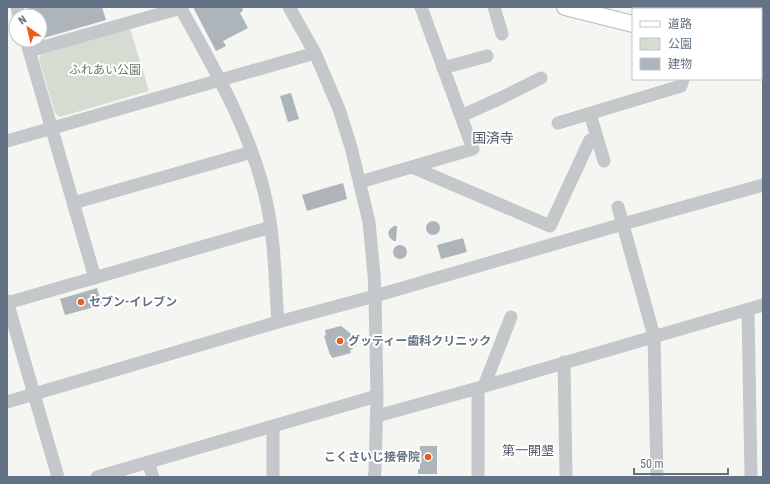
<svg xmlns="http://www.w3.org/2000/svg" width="770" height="484" font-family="'Roboto Condensed','Noto Sans JP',sans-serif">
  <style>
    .green { fill: #d5ddd2 }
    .building { fill: #adb4ba }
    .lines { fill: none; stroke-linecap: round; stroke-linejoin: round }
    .major-casing { stroke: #b5b9bd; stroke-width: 18 }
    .minor { stroke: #c5c8cb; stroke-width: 13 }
    .major { stroke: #fff; stroke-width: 16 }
    .poi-dot { fill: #eb5d1c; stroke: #fff; stroke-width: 1.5 }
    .labels { text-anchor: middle; stroke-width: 4; stroke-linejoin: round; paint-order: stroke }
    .park-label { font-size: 12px; fill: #657b62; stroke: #fff }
    .poi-label { font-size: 12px; font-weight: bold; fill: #637284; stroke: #fff; text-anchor: start }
    .neighbourhood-label { font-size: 13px; fill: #515c69; stroke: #fff }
    .quarter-label { font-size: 14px; fill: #515c69; stroke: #fff }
  </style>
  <rect width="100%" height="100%" fill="#f5f5f1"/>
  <path class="green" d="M130,28L149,91L60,117L55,113L39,59L41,54Z"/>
  <path class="building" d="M27,7H102L106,20L40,39V16H30Z
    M193,7H245L242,9L243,11L240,13L248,28L223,41L226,46L216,51Z
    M291,93L299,119L288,122L280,96Z
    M343,183L347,199L307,211L302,195Z
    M426 228a7 7 0 1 1 14 0a7 7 0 1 1-14 0Z
    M394,226H397L396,241H394L390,238L388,233L390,229Z
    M463,238L467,252L441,259L437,245Z
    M393 252a7 7 0 1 1 14 0a7 7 0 1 1-14 0Z
    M97,288L102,305L65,315L60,299Z
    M341,326L345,329L351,334L357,346L352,347L353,349L350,350L351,353L332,358L331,355H330L324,336L326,335L325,330Z
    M420,446H437V474H418V469H420Z"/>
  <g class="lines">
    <defs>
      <path id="major" d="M565,7L633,24
        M761,57L763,58"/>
    </defs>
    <use href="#major" class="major-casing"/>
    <path class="minor" d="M17,7L19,16
      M180,7C215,70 252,133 267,204C275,243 275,283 278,322
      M494,7L502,34
      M653,9L654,7
      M26,40L95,278
      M29,51L181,8
      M443,68L487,56
      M590,114L604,161
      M461,116L501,98L541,78
      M558,123L681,86L683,79
      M7,141L315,53
      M412,167L550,226L590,140
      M360,182L473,149L421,7
      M73,203L252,152
      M618,207L654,336L657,477
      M7,301L58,477
      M7,303L271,227
      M748,309L751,477
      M564,362L566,477
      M484,386L511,317
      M478,388V477
      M7,402L278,322L375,296L374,275L369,222L351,147L339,109L315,53L289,7
      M377,416L478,388L763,305
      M273,427V477
      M148,462L153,477
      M97,477L377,396
      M374,477L375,471L377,396L375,296L623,224L763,185"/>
    <use href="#major" class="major"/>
  </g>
  <g class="poi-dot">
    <circle cx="81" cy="302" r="4"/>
    <circle cx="340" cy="341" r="4"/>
    <circle cx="428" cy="457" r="4"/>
  </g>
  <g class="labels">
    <g class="park-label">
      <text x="105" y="74">ふれあい公園</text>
    </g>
    <g class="poi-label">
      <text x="89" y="306">セブン-イレブン</text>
      <text x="348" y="345">グッティー歯科クリニック</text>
      <text x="420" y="461" text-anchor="end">こくさいじ接骨院</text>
    </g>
    <g class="neighbourhood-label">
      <text x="528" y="455">第一開墾</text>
    </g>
    <g class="quarter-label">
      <text x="493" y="143">国済寺</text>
    </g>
  </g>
  <rect width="770" height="484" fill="none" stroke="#637284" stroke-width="16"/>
  <rect x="632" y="8" width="130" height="72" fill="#ffffff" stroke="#c1c7ce"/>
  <rect x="640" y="21" width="20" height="6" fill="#ffffff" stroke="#c1c7ce"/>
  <text x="668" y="28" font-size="12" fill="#637284">道路</text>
  <rect x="640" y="38" width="20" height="12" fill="#d5ddd2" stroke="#c1c7ce"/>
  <text x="668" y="48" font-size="12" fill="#637284">公園</text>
  <rect x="640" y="58" width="20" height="12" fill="#adb4ba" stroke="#c1c7ce"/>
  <text x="668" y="68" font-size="12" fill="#637284">建物</text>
  <g transform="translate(28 28) rotate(326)"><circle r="19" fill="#ffffff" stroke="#c1c7ce"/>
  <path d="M0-3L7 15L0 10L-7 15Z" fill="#eb5d1c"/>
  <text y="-6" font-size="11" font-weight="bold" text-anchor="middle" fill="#637284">N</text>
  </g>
  <path d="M634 468v6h94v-6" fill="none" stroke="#637284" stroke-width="2"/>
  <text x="640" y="468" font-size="12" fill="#637284" stroke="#ffffff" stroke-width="3" paint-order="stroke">50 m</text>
</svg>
